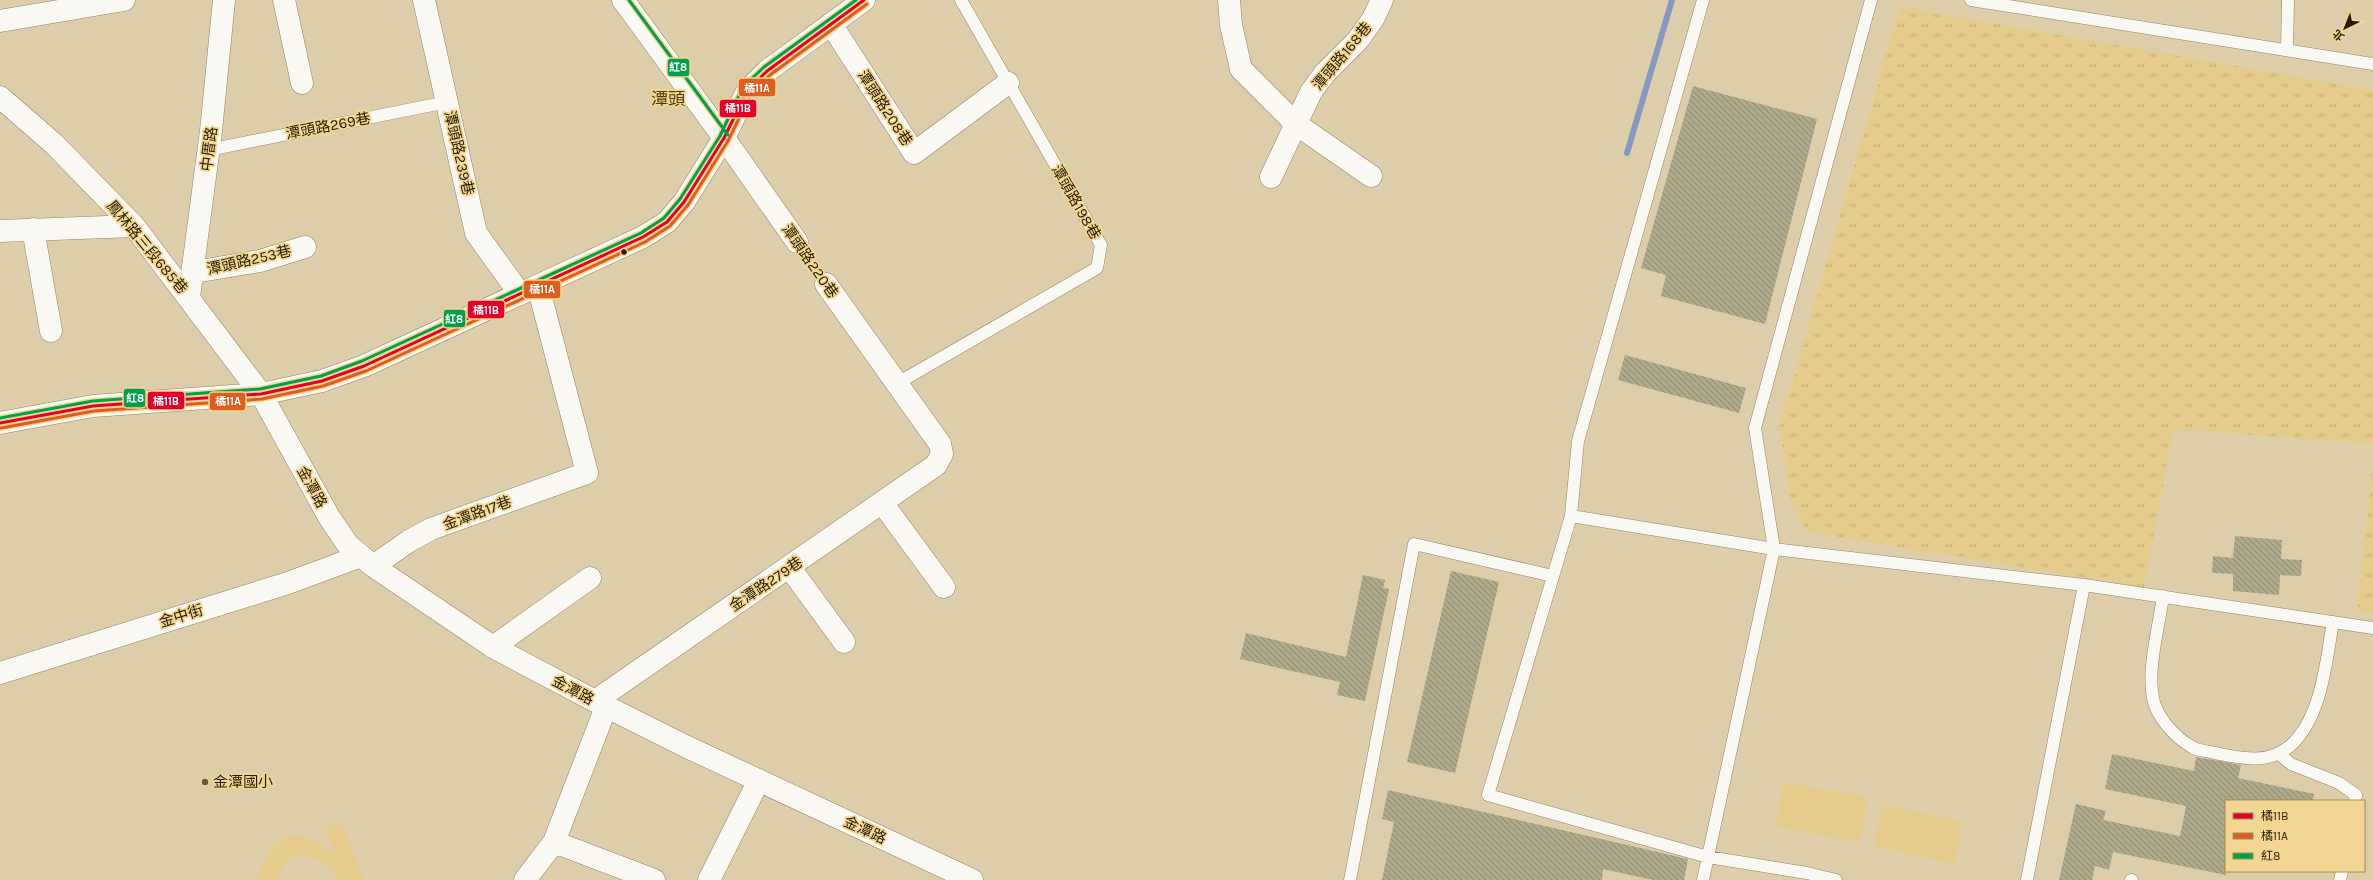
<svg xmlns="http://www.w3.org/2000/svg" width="2373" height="880" font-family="Karla,'Noto Sans TC',sans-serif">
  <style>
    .grass { fill: url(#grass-tufts) }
    .park { fill: #e5cb8c }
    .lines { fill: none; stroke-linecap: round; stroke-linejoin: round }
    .stream { stroke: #8898c4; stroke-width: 6 }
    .building { fill: url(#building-back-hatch) }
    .service-casing { stroke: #918568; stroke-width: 13 }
    .minor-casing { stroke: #918568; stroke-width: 23 }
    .tertiary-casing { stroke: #918568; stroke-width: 23 }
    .path { stroke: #cec9be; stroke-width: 2.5; stroke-dasharray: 2 3; stroke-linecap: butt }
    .service { stroke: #faf8f2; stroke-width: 12 }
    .minor { stroke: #faf8f2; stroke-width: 22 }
    .tertiary { stroke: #faf8f2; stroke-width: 22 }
    .bus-1-casing { stroke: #f3d693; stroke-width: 6 }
    .bus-2-casing { stroke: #f3d693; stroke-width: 6 }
    .bus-3-casing { stroke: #f3d693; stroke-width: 6 }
    .bus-1 { stroke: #e4002b; stroke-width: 3 }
    .bus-2 { stroke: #de5e1f; stroke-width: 3 }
    .bus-3 { stroke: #029f4d; stroke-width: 3 }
    .bus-dot { fill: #261c01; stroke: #f3d693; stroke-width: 1.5 }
    .poi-dot { fill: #665a3c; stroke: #f3d693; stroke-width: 1.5 }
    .labels { text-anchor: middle; stroke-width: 3.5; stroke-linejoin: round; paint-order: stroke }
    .street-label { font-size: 15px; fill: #261c01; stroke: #f3d693 }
    .poi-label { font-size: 15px; fill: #261c01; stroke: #f3d693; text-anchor: start }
    .quarter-label { font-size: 17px; fill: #513d06; stroke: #f3d693 }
    .line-badge { stroke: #f3d693; stroke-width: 1.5 }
    .badge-label { font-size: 11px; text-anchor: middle; font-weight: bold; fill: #fff }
  </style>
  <defs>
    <pattern id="grass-tufts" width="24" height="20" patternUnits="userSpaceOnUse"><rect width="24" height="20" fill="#e5cb8c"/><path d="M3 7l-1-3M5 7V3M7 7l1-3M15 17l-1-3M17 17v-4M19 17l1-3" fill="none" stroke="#c4ae77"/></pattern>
    <pattern id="building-back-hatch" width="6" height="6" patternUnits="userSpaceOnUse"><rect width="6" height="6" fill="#afa98b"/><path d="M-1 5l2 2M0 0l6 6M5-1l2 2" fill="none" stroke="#8e896f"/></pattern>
  </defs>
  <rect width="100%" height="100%" fill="#ddcea9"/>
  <path class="grass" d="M1900,7L2373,90V444L2174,429L2144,587L1807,532L1791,502L1780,426Z
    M2373,461V613L2357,611Z"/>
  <path class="park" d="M1784,782L1868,797L1860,842L1776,826Z
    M1883,804L1963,822L1954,864L1874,846Z
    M342,825L364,880H339C333,864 309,850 291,859C284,863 280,873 277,880H257C262,862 275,833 298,835C307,836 327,850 336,855L324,826Z"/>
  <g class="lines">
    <path class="stream" d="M1627,153L1672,0"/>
  </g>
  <path class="building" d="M1693,86L1817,119L1765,324L1661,296L1666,275L1641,268Z
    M1625,355L1746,388L1739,413L1618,380Z
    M2235,536L2282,540L2281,559L2302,560L2301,576L2280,575L2279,595L2233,591V574L2212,573L2213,556L2233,558Z
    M1451,571L1499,582L1455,773L1407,762Z
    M1363,575L1385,580L1383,588L1389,589L1365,701L1337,695L1340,682L1240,659L1246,633L1346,657Z
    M2112,754L2194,771L2196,757L2241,765L2238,778L2314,794L2313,801H2226V875L2113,852L2109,870L2095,866L2092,880H2059L2076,804L2106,811L2103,820L2180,836L2186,806L2105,789Z
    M1388,790L1688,859L1684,880H1653L1603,869L1602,880H1382L1394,822L1382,819Z"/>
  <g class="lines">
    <defs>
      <path id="service" d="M1971,0L2373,64
        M2287,50L2288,0
        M208,150L447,102
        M896,384L1097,268L1101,245L961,0
        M1571,516L1578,441L1703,0
        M2163,596C2159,627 2147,668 2153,698C2156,717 2176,738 2192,747C2197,751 2208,751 2215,753C2241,758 2268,765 2290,746C2322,718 2326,661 2333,622
        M2279,754L2291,764L2339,783L2356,795L2355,801
        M1350,880L1414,544L1553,576
        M1703,880L1774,549L1755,428L1871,0
        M1836,880L1807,873L1708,857L1488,795L1571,516L1774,549L2084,585L2373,628
        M2027,880L2084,585
        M2131,880H2132
        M2340,880L2342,871"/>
      <path id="minor" d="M284,0L302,83
        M424,0L476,233L520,294
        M1229,0L1231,25L1241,69L1296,124L1371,176
        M0,21L124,0
        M831,24L914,153L1008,83
        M0,97L54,144L134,226L261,394L329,517L348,545L373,566L493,647L595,701L685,746L972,880
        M724,138L797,242
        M1271,177L1311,92L1325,73L1358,40L1373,19L1382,0
        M33,229L51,331
        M0,231L134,226
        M194,272L260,261L305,247
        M189,297L211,131L224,0
        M883,504L944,587
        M373,566L409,541L431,529L587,473L538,286
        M790,568L844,642
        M493,647L590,578
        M0,673L288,583L361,556
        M595,701L936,465L942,454L940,444L826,284
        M554,842L654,880
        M525,880L554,842L606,707
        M709,880L759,780"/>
      <path id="tertiary" d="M623,0L724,138
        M0,423L93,406L261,394L322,381L364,366L643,237L667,222L684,202L724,138L747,91L767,71L864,0"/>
    </defs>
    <use href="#service" class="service-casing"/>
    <use href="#minor" class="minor-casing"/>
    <use href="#tertiary" class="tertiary-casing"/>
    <path class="path" d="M808,258L814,267"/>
    <use href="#service" class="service"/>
    <use href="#minor" class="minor"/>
    <use href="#tertiary" class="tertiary"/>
    <defs>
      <path id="bus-1" d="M0,423L93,406L261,394L322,381L364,366L643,237L667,222L684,202L724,138L747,91L767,71L864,0"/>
      <path id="bus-2" d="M1,428L94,411L262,399L323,386L366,371L645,242L670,226L688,205L728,141L751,94L770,75L867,4"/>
      <path id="bus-3" d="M629,0L728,135
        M0,418L93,401L260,389L321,376L362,361L641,233L664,218L680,199L720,136L743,87L764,67L856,0"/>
    </defs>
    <use href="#bus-1" class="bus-1-casing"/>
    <use href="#bus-2" class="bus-2-casing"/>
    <use href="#bus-3" class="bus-3-casing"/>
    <use href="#bus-1" class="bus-1"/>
    <use href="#bus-2" class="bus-2"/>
    <use href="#bus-3" class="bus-3"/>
  </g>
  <circle class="bus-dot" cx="624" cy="252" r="3.5"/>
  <circle class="poi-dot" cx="205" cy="782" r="4"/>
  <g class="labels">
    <g class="street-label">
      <text transform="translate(1342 56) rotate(-50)" y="5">潭頭路168巷</text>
      <text transform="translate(885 108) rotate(57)" y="5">潭頭路208巷</text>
      <text transform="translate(328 126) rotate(-11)" y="5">潭頭路269巷</text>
      <text transform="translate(209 149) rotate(-83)" y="5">中厝路</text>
      <text transform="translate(459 153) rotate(77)" y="5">潭頭路239巷</text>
      <text transform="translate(1076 202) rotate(60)" y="5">潭頭路198巷</text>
      <text transform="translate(147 247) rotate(50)" y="5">鳳林路三段685巷</text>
      <text transform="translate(249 260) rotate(-13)" y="5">潭頭路253巷</text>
      <text transform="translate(810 261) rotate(55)" y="5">潭頭路220巷</text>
      <text transform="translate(312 487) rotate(61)" y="5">金潭路</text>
      <text transform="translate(477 513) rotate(-20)" y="5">金潭路17巷</text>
      <text transform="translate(766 584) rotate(-34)" y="5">金潭路279巷</text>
      <text transform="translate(181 616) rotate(-17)" y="5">金中街</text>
      <text transform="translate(573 690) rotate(28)" y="5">金潭路</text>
      <text transform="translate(865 830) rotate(25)" y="5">金潭路</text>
    </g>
    <g class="poi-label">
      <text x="213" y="787">金潭國小</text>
    </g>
    <g class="quarter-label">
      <text x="668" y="105">潭頭</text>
    </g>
  </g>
  <g class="line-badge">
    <rect x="667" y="58" width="23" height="19" rx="4" fill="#029f4d"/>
    <rect x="738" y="78" width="38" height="19" rx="4" fill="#de5e1f"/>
    <rect x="719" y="99" width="38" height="19" rx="4" fill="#e4002b"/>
    <rect x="523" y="280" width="38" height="19" rx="4" fill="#de5e1f"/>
    <rect x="467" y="300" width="38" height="19" rx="4" fill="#e4002b"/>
    <rect x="443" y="309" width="23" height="19" rx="4" fill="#029f4d"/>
    <rect x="123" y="388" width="23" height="20" rx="4" fill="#029f4d"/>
    <rect x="147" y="391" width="38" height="19" rx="4" fill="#e4002b"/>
    <rect x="209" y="392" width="37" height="19" rx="4" fill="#de5e1f"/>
  </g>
  <g class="badge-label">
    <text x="678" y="71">紅8</text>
    <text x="757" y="92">橘11A</text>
    <text x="738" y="112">橘11B</text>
    <text x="542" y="293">橘11A</text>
    <text x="486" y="314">橘11B</text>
    <text x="454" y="323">紅8</text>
    <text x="135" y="402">紅8</text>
    <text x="166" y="405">橘11B</text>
    <text x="228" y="405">橘11A</text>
  </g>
  <rect x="2225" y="800" width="140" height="72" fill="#f3d693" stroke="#a18c59"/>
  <rect x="2233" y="813" width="20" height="6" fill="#e4002b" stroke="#a18c59"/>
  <text x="2261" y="820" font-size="12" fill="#261c01">橘11B</text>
  <rect x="2233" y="833" width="20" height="6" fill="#de5e1f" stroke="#a18c59"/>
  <text x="2261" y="840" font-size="12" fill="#261c01">橘11A</text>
  <rect x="2233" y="853" width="20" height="6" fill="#029f4d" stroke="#a18c59"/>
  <text x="2261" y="860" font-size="12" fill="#261c01">紅8</text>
  <g transform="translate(2345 28) rotate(223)" stroke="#f3d693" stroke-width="3" paint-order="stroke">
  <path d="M0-3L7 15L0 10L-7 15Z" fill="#261c01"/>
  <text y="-6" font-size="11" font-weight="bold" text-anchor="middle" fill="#261c01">北</text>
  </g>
</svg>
